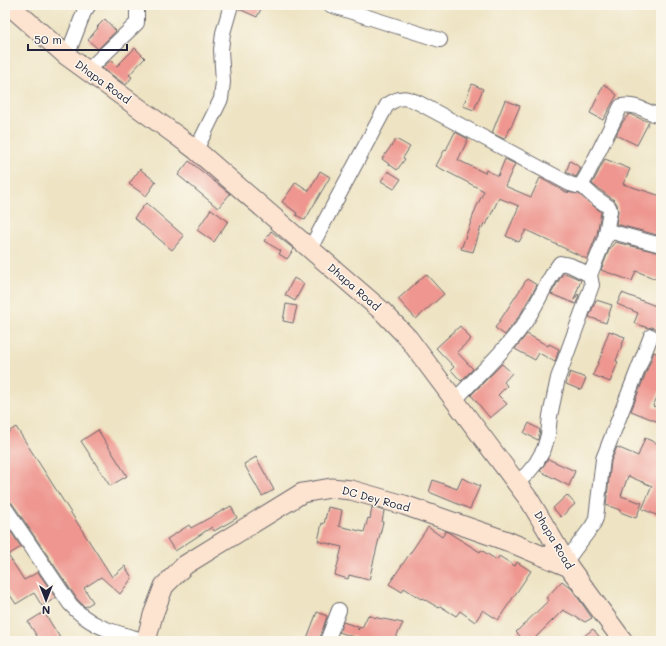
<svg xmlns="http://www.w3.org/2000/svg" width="666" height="646" font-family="Mali,sans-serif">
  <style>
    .building { fill: #ee968f }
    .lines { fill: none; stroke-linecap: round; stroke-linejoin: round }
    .street-casing { stroke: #69666b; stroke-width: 16 }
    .secondary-casing { stroke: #69666b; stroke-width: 21 }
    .street { stroke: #fff; stroke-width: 14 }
    .secondary { stroke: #fde4d0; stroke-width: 19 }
    .labels { text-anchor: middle; stroke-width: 3; stroke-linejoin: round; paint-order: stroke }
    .street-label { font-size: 11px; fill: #22223b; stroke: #fbf7ec }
  </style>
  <rect width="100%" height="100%" fill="#fbf7ec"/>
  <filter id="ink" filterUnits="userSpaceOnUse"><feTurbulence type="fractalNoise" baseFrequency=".025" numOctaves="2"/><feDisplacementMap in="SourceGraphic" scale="8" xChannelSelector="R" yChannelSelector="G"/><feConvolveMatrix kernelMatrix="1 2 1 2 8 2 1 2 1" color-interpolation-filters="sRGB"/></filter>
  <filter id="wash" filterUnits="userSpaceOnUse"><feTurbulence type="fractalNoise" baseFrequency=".012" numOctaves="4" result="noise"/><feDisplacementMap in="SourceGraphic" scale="16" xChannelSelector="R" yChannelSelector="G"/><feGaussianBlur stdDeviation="0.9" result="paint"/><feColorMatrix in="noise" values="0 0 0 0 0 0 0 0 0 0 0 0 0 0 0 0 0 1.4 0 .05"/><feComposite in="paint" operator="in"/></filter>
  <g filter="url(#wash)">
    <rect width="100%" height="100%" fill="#eee4c4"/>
    <g id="blocks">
      <path class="building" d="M239,5H263L257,17L239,9Z
        M105,19L116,31L98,49L88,40L98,28L97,27Z
        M135,48L145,58L129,75L132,77L126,85L102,68L111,60L117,66Z
        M472,84L483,89L474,110L463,106Z
        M604,84L617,95L603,120L590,113Z
        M505,100L520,106L511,127L504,139L492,133Z
        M629,114L649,122L637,145L616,135L622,123Z
        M455,132L468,139L458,160L485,173L486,170L498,176L505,159L515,164L505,186L531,197L540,178L566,192L579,194L601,212L597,234L587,259L526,230L519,242L506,236L519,206L499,198L486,225L484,223L482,228L481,227L473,252L461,249L476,208L484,191L436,166L445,149L446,150Z
        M396,139L410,147L403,158L405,159L397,170L382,159Z
        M605,159L630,169L623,184L661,196V236L616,224L618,212L617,204L614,200L592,184Z
        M189,161L230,194L218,208L178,175Z
        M570,161L581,168L576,177L566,172Z
        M140,169L156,182L146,196L129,184Z
        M320,171L330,177L305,220L296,215L297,213L282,202L296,182L309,191Z
        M388,171L401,179L394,189L381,181Z
        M146,203L184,236L172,250L134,218Z
        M211,209L228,221L214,242L197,230Z
        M271,231L294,249L287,259L279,254L281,251L264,241Z
        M615,242L661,253V281L636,271L632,281L601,270L609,250Z
        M565,273L581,280L574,300L578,294L579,295L576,304L551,294L562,275Z
        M426,274L444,294L416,319L398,299Z
        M294,278L304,284L295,301L285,295Z
        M527,279L537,285L520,315L505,335L495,328Z
        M622,293L661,308V330L652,327L648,328L634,323L638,313L617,304Z
        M596,300L612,305L606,323L589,317Z
        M286,304L297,306L293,323L283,321Z
        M460,326L471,339L457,352L473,369L461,381L451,370L454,367L436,348Z
        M609,331L625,337L616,361L618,362L610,382L593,375L603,351L602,350Z
        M527,334L548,346L549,344L559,349L555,362L539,353L535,360L515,349Z
        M654,352L661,355V389L653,406L661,409V423L631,411Z
        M502,364L512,373L504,382L507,386L498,395L507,404L490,418L471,395Z
        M570,372L586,378L581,390L566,384Z
        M529,423L540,430L538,440L524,433Z
        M16,427L112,577L125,566L132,578L120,594L101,577L84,588L93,602L85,607L77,599L12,503L5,500V434Z
        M98,430L127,476L110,486L81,441Z
        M645,438L661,445V517L642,509L652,486L628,476L621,496L642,503L636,518L620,512V510L606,505L611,461L617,447L638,456Z
        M256,457L274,490L262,496L244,464Z
        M548,459L575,471L569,486L540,471Z
        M462,478L480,486L470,509L429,492L433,480L457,489Z
        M567,495L575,504L561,517L553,508Z
        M231,506L237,518L214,531L212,527L175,551L167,539L189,525L191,528Z
        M328,507L342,510L339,526L364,532L368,518L370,519L372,507L384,511L382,522H383L369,580L349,575L348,579L335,575L342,547L318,541L322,523L324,524Z
        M5,523L21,547L8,555L24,580L38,572L56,598L42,606L34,593L16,604L5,587Z
        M428,527L442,537L446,531L480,552L481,550L497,560L499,556L515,566L517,562L531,571L498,620L483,610L475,622L460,611L456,616L440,606L439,608L422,598L421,599L404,588L402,592L389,584Z
        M562,581L572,589L592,618L585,622L563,610L532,641H525L516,632L549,600L546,598Z
        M44,612L62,641H40L28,622Z
        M317,612L327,616L319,641H306Z
        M368,615L373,617L403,623L394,641H365L339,632L343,622L358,627V630L360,627L362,628Z
        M593,629L603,641H578Z"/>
    </g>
  </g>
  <g filter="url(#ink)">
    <use href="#blocks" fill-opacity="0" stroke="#69666b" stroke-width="1"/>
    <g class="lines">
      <defs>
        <path id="street" d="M330,5L440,40
          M67,56L84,12L89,5
          M87,71L137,23V5
          M196,150L221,99L223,82L221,50L223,33L231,5
          M581,185L593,196L609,207L610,211L605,238
          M310,249L387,105C400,96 405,97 419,103L570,184L577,186L581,185L586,177L621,106C635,103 648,112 661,117
          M590,275L605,238L612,232L661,245
          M455,400C477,376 502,354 521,328C537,308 545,282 560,263L570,265L590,275L592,285L558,378L550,416L548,435L544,449L536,463L527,474L516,483
          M5,508L70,604C92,629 116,632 146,641
          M566,561L593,525L596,518L603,459L651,336
          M327,641L339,610"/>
        <path id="secondary" d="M9,5L67,56L176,135L196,150L382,311L408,338L530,501L569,567L623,641
          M146,641L153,615L164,586L185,565L302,493L331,488L351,490L404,505L507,541L569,567"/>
      </defs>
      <use href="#street" class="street-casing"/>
      <use href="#secondary" class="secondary-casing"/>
      <use href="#street" class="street"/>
      <use href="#secondary" class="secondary"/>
    </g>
  </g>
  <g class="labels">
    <g class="street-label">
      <text transform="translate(103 82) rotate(36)" y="4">Dhapa Road</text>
      <text transform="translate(354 287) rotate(41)" y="4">Dhapa Road</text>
      <text transform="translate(376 499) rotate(15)" y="4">DC Dey Road</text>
      <text transform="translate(554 540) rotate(59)" y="4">Dhapa Road</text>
    </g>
  </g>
  <rect width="666" height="646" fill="none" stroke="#fbf7ec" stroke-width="20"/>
  <g transform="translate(46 600) rotate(180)" stroke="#fbf7ec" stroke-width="3" paint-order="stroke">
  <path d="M0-3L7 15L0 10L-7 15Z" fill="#22223b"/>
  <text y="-6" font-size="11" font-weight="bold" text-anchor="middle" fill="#22223b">N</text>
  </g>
  <path d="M28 44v6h99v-6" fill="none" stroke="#22223b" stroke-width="2"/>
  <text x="34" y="44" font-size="12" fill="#22223b" stroke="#fbf7ec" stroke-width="3" paint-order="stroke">50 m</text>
</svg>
